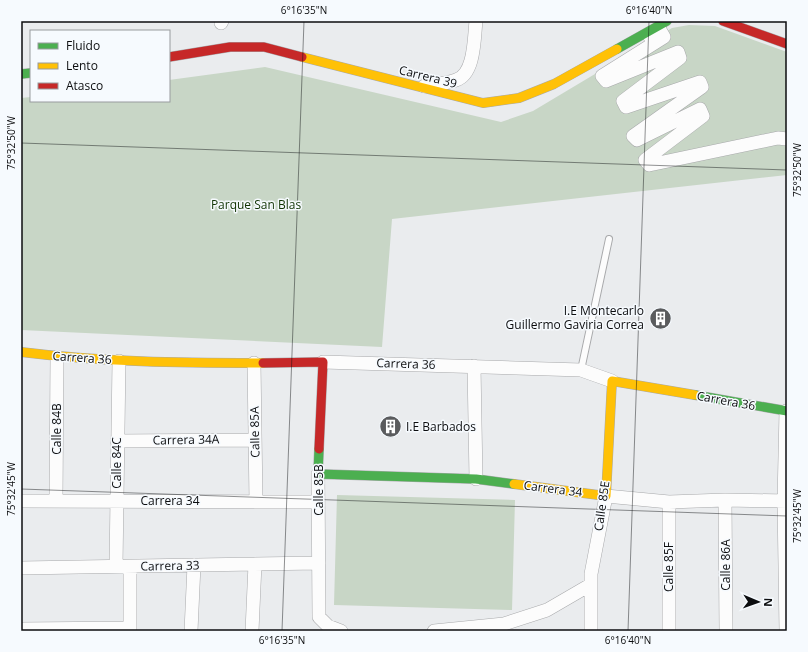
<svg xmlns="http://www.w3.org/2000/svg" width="808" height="652" font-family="'Open Sans',sans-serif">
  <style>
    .green { fill: #c8d6c6 }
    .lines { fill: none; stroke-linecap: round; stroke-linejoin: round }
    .lane-casing { stroke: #a8a9ab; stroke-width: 8 }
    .street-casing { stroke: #a8a9ab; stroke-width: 14 }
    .fast-casing { stroke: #a8a9ab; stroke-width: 10 }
    .slow-casing { stroke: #a8a9ab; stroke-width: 10 }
    .jam-casing { stroke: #a8a9ab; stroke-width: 10 }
    .lane { stroke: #fcfcfc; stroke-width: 6 }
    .street { stroke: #fcfcfc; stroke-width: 13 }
    .fast { stroke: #4caf50; stroke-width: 9 }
    .slow { stroke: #ffc107; stroke-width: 9 }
    .jam { stroke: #c62828; stroke-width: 9 }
    .ticks { fill: none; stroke: #0c0d0f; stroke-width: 1; stroke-opacity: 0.45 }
    .labels { text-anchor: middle; stroke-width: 3; stroke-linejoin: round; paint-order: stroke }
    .street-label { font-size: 12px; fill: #0c0d0f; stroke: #f6fafe }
    .park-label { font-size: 12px; fill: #103403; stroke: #f6fafe }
    .poi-label { font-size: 12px; fill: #0c0d0f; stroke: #f6fafe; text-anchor: end }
    .neatline { fill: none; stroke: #0c0d0f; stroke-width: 1.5 }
    .ticks-label { font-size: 10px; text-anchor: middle; fill: #0c0d0f }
  </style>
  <rect width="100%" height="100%" fill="#eaecee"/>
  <path class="green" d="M689,25L715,26L787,52V175L392,219L382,347L21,330V98L31,97V101H169V80L265,67L501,122L533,111L672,28Z
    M337,495L515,500L512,610L334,605Z"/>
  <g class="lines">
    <defs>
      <path id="lane" d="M581,370L609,239"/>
      <path id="street" d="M221,23L222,21
        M650,37L660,30L664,37L602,76L606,81L678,52L680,58L623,101L626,107L700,82L702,87L633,136L637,140L700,109L703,116L645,160L649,165L778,138L787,139
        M424,86C434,84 446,84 456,80C475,74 474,38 476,21
        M323,362L581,370L612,381
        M254,363L256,502
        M474,366L476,479
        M786,411L784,501L786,631
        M117,441L255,440
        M318,474L319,617L328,626L341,631
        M725,500L726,631
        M21,501L318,502
        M56,501L57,357
        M669,502V631
        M116,566L119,361
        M21,568L319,563
        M21,629L130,628
        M130,631V567
        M191,631L194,565
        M252,631L255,564
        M434,631L504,624L547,610L590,585
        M591,631V574L606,496L669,502L725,500L787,501"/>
      <path id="fast" d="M617,49L667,21
        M21,74L31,73
        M695,395L787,411
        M319,449L318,474L476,479L514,484"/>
      <path id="slow" d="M302,57L483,103L519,98L554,84L617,49
        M21,352C101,362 182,363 263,363
        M514,484L606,496L612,381L695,395"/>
      <path id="jam" d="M723,21L787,44
        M169,57L230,47H264L302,57
        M263,363L323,362L319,449"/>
    </defs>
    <use href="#lane" class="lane-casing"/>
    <use href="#street" class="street-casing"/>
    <use href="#fast" class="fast-casing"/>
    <use href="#slow" class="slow-casing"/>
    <use href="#jam" class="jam-casing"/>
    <use href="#lane" class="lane"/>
    <use href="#street" class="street"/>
    <use href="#fast" class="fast"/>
    <use href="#slow" class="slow"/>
    <use href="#jam" class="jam"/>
  </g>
  <path class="ticks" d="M21,143L787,170M21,489L787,516M282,631L304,21M628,631L649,21"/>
  <defs>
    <symbol id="building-disc" viewBox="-11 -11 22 22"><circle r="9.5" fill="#5a5b5d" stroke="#f6fafe"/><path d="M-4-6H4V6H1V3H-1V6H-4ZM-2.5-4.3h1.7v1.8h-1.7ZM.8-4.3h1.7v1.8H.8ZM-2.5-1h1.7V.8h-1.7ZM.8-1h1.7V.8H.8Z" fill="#fff"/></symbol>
  </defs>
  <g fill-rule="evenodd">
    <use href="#building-disc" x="648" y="306" width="25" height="25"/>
    <use href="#building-disc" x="378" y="414" width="25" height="25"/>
  </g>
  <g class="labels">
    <g class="street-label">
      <text transform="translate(428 77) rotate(14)" y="4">Carrera 39</text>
      <text transform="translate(82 358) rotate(4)" y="4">Carrera 36</text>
      <text transform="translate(406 364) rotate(2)" y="4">Carrera 36</text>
      <text transform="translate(726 401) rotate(10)" y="4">Carrera 36</text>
      <text transform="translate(57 429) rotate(-90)" y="4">Calle 84B</text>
      <text transform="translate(255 432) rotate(-91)" y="4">Calle 85A</text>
      <text transform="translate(186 440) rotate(-1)" y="4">Carrera 34A</text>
      <text transform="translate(117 463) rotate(-90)" y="4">Calle 84C</text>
      <text transform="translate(553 489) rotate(7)" y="4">Carrera 34</text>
      <text transform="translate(319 490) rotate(-90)" y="4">Calle 85B</text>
      <text x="170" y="505">Carrera 34</text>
      <text transform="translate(602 506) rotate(-82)" y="4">Calle 85E</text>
      <text transform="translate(726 565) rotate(-90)" y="4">Calle 86A</text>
      <text transform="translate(170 566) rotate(-1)" y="4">Carrera 33</text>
      <text transform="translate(669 567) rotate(-90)" y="4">Calle 85F</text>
    </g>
    <g class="park-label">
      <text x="256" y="209">Parque San Blas</text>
    </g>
    <g class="poi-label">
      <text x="644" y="315">I.E Montecarlo<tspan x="644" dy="14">Guillermo Gaviria Correa</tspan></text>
      <text x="406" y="431" text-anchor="start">I.E Barbados</text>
    </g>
  </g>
  <rect width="808" height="652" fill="none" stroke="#f6fafe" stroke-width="44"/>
  <rect x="30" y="30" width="140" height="72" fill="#f6fafe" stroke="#989b9e"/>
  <rect x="38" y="43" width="20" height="6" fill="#4caf50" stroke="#989b9e"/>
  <text x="66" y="50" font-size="12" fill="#0c0d0f">Fluido</text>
  <rect x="38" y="63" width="20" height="6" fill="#ffc107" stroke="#989b9e"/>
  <text x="66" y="70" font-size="12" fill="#0c0d0f">Lento</text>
  <rect x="38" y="83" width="20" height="6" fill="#c62828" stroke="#989b9e"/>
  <text x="66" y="90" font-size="12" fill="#0c0d0f">Atasco</text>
  <g transform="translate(758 602) rotate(92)" stroke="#f6fafe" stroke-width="3" paint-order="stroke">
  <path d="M0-3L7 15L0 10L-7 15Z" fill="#0c0d0f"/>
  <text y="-6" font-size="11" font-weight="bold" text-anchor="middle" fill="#0c0d0f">N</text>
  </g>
  <rect x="22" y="22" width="764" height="608" class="neatline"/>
  <g class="ticks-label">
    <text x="304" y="14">6°16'35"N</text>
    <text x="649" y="14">6°16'40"N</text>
    <text transform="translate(11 143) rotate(-90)" y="4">75°32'50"W</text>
    <text transform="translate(797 170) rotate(-90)" y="4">75°32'50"W</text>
    <text transform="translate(11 489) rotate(-90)" y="4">75°32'45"W</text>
    <text transform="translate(797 516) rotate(-90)" y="4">75°32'45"W</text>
    <text x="282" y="644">6°16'35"N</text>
    <text x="628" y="644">6°16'40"N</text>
  </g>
</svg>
